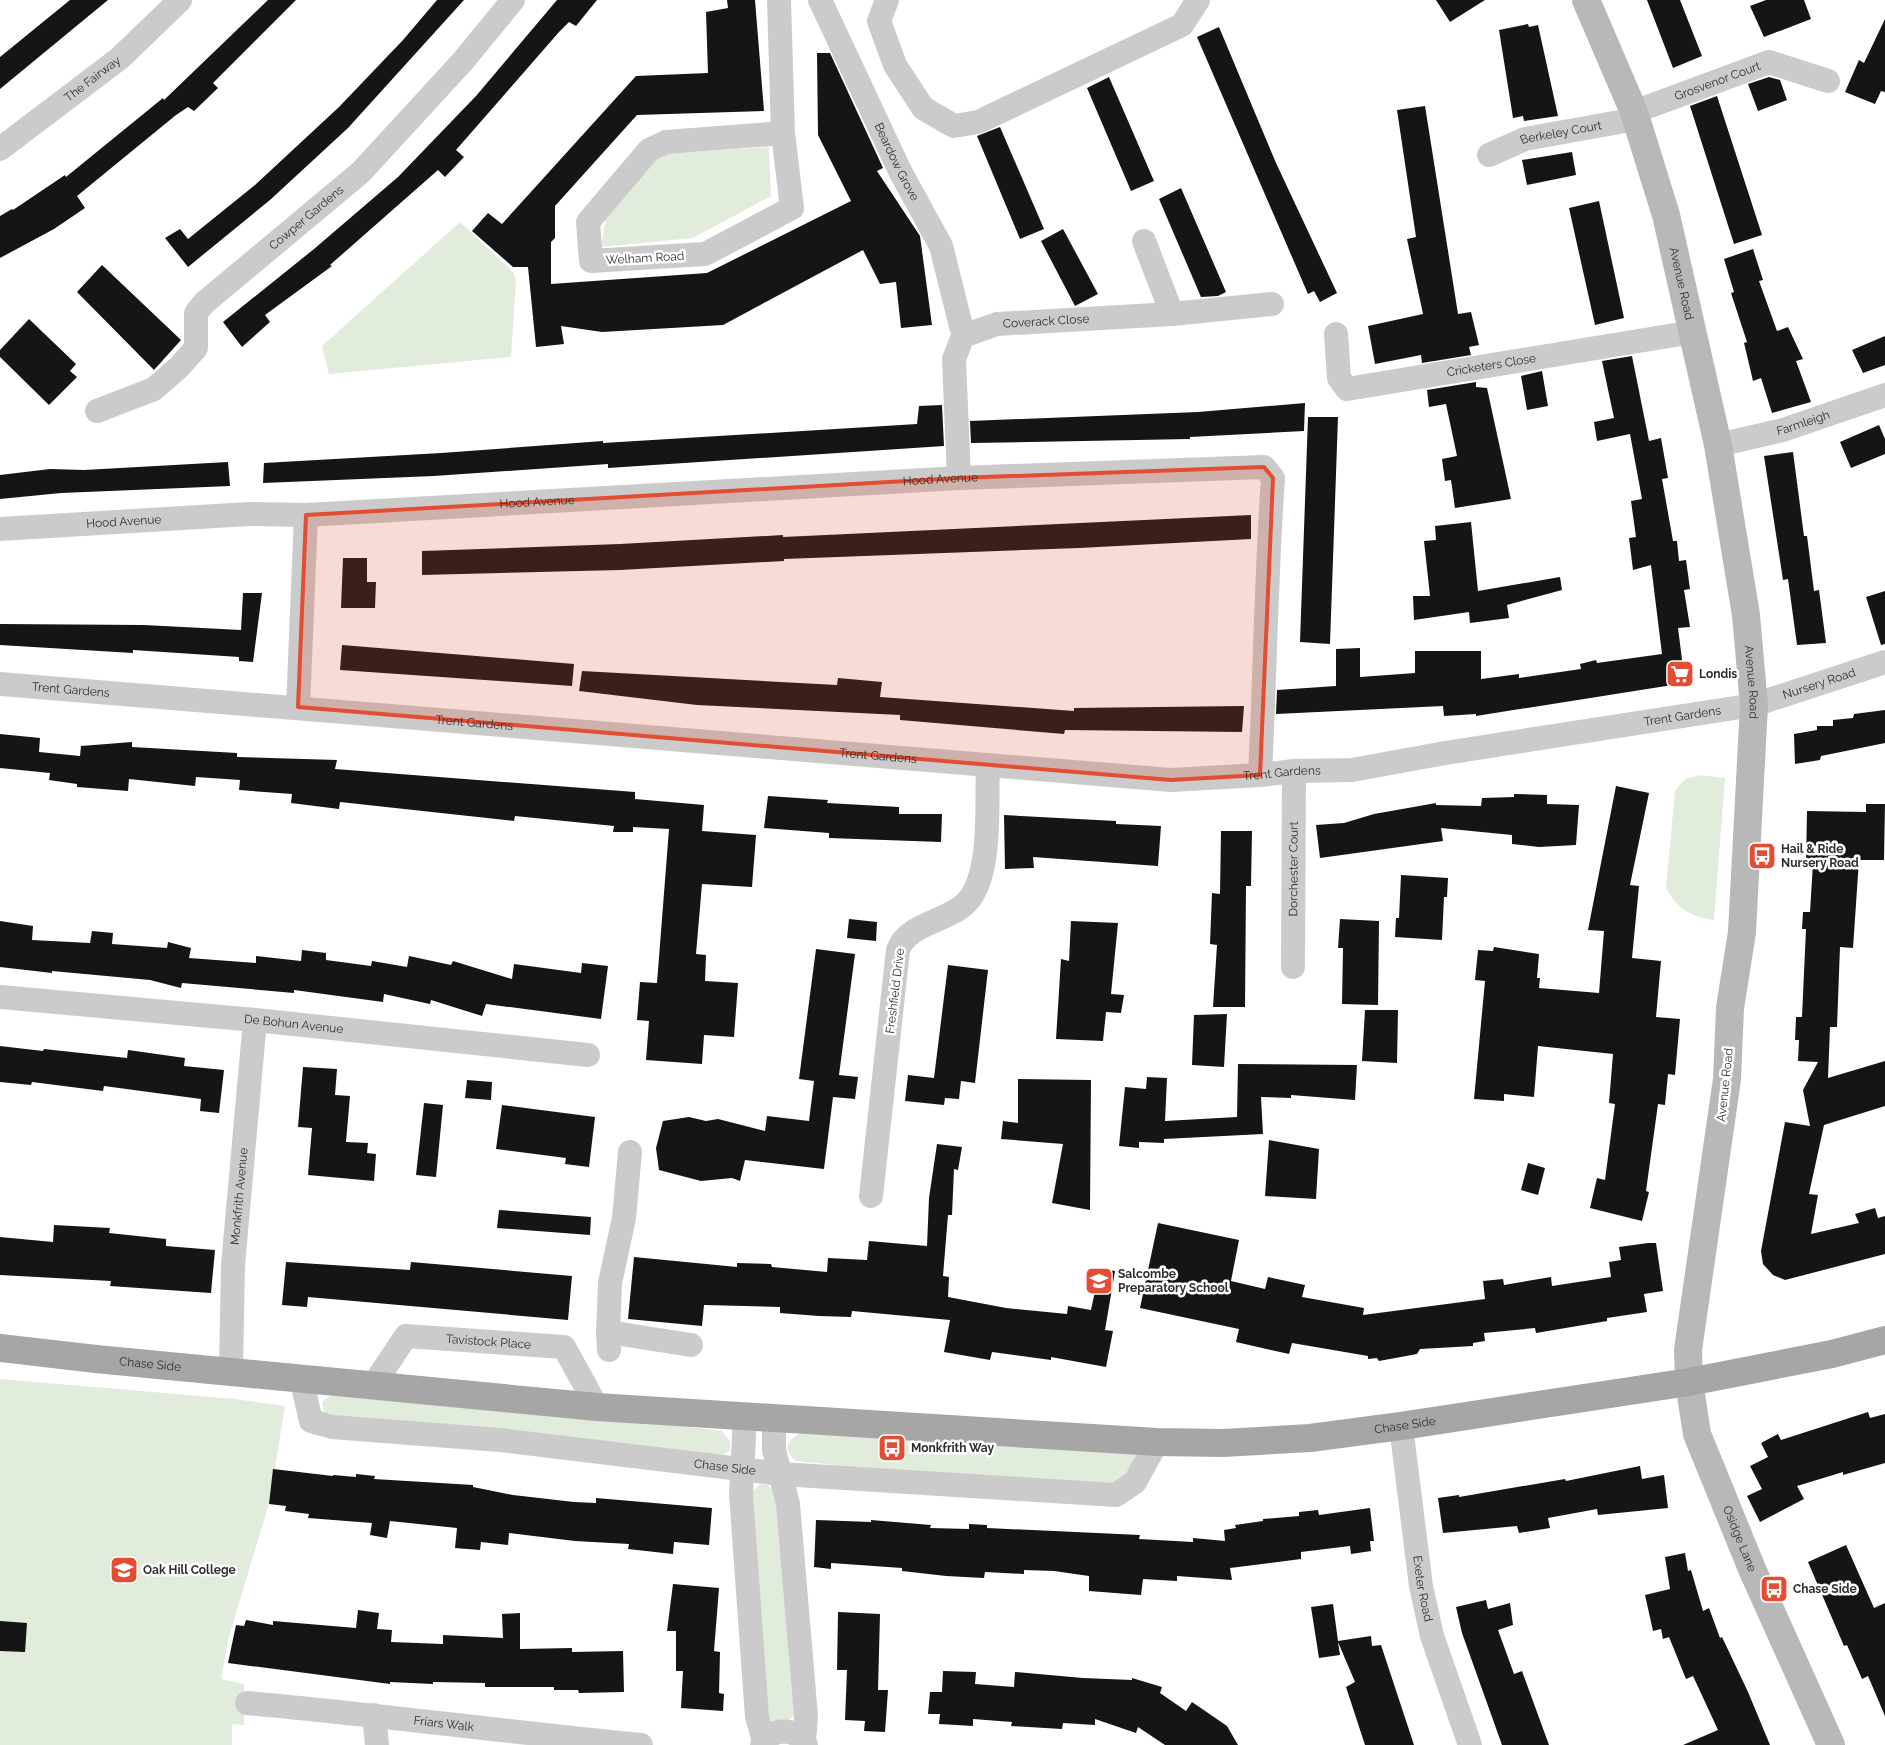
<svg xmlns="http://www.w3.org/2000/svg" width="1885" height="1745" font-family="Raleway,sans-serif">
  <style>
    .green { fill: #e1ecdc }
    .building { fill: #151515 }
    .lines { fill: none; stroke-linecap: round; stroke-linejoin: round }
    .street { stroke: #cbcbcb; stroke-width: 24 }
    .secondary { stroke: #b8b8b8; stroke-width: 28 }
    .primary { stroke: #a6a6a6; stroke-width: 28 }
    .marked { fill: #e34d33; fill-opacity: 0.2; stroke: #e34d33; stroke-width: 4; stroke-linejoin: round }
    .labels { text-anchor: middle; stroke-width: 5; stroke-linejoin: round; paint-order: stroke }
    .street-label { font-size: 12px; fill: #2e2e2e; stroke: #fff }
    .poi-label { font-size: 12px; font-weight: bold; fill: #2e2e2e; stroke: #fff; text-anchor: start }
  </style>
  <rect width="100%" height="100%" fill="#fff"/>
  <path class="green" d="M769,147L771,196L693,238L601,247L606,218L661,154Z
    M460,222L513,272L516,280L511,357L329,374L322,346Z
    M1700,775L1725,778L1714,920C1693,918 1674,907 1666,887L1675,791L1685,779Z
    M0,1379L235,1399L285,1406L269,1504L229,1636L221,1679L244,1684V1725L232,1724V1745H0Z
    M330,1396L657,1423L722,1431L730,1441V1450L723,1455L330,1421L324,1412L322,1402Z
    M799,1434L1010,1442L1135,1451L1136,1465L1126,1480L1113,1483L892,1471L796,1461C783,1450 785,1442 799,1434Z
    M760,1484L768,1485L777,1497L794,1715C787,1724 779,1725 769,1721L750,1494Z"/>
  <path class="building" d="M70,0H108L0,89V57Z
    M268,0H296L213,83L218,88L194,111L188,107L176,115L77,196L85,208L54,229L0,258V216L12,209L13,210L65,175L66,177L163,98L164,100Z
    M437,0H464L348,128L270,200L188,267L165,238L180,229L188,239L255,185L339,107L403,40Z
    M557,0H597L576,26L569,22L559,32L456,150L464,157L445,177L438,170L330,265L332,266L265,315L270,322L242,347L223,322L314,249L398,177L476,96Z
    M727,0H755L764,111L637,115L555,206V238L551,242V284L707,273L851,201L818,135L817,53H830L883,168L877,171L920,236L932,325L901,328L896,282L880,284L863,250L723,325L602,332L561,326L564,344L536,347L528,267H513L472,231L488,213L502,224L636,76L708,73L706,12L728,8Z
    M1436,0H1485L1450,22Z
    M1647,0H1680L1702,56L1673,68Z
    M1766,0H1804L1811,19L1764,37L1750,6Z
    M1885,19V92L1881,91L1875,104L1845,92L1859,60L1864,63Z
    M1528,24L1529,27L1538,25L1558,116L1524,121L1523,116L1513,118L1499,30Z
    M1219,27L1276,163L1337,293L1320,302L1314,291L1308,294L1197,37Z
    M1109,77L1154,181L1131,191L1087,88Z
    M1769,77L1780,80L1787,100L1758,111L1748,84Z
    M1717,96L1762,235L1734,244L1690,106Z
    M1425,106L1458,314L1471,312L1479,345L1469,347L1471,355L1422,363L1421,355L1375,364L1368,326L1423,314L1407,239L1416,237L1397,110Z
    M1000,127L1044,229L1020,239L977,136Z
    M1572,152L1576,175L1527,185L1522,160Z
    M1181,188L1226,292L1218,296L1201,297L1159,199Z
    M1599,201L1624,318L1595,325L1569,208Z
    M1063,229L1098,294L1075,306L1041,241Z
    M1753,249L1763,280L1759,281L1777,331L1788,327L1803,359L1796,361L1811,402L1772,413L1761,378L1753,381L1744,343L1747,342L1731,293L1734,292L1724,259Z
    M102,265L181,340L154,370L77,292Z
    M29,319L76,364L70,371L77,377L49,405L0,357V350Z
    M1885,336V365L1863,373L1852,350Z
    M1632,356L1649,441L1661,438L1668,478L1662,479L1673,541H1677L1679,561L1686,560L1690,589L1684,590L1690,627L1678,628L1685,683L1476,716V714L1444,716L1443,706L1276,714L1277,690L1336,686V649L1360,648V677L1415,673V651H1481V679L1519,674V678L1581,669L1580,664L1596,660L1597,663L1662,654L1651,565L1633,570L1629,538L1636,537L1631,501L1642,499L1630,434L1597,441L1594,422L1614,418L1602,361Z
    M1542,371L1548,406L1527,410L1521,376Z
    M1476,382V387L1487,388L1511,499L1455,508L1451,480L1445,481L1442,459L1457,456L1446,404L1429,407L1427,390Z
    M1305,403L1304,431L1190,437V439L971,443L970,421L1198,412Z
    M942,405L944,446L608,468V464L434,476L263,483L264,463L441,453L603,441V443L917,424L919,406Z
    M1308,417H1338L1330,644L1300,642Z
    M1879,425L1885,439V454L1851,468L1840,442Z
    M1793,452L1804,536H1807L1814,591L1819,590L1826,643L1797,645L1788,579L1783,580L1764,456Z
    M228,462L230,486L61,493L0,499V475L50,469L84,470Z
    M1251,515V539L1079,548L784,559V561L620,570L422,575V551L620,544L783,535V537Z
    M1471,522L1478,591L1560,577L1562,590L1507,605L1509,618L1470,623L1469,612L1414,620L1413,596H1430L1424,541L1436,540L1435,526Z
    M343,558H367V582H376L375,608H341Z
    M1885,591V644L1881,645L1866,597Z
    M243,593H262L253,662L239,661V657L133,650V653L0,645V624L144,625L241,630Z
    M342,645L574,664L572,686L340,670Z
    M582,671L837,685L838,678L882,682L880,697L1074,711V708L1244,706L1242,732L1065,730L1064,734L900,720V715L697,705L579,691Z
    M1885,710V743L1821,756L1820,760L1795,764L1794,734L1817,730V726H1833V720L1853,718L1854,714Z
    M0,734L40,738L39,752L80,756L81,746L132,742V747L237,753V757L337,760L335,769L635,792V799L704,805L702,831L756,835L752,887L702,884L696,954L706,955L705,981L738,983L734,1037L704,1035L702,1064L646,1060L649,1021L637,1020L640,982L657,983L669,829L633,827V832H613L614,826L515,816L514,821L340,802L339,809L291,803L292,794L239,790L240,780L196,777L195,786L129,779L128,791L77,787V784L49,780L50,773L0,768Z
    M1616,786L1649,793L1630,885L1639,886L1632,958L1661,961L1656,1017L1680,1019L1675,1075L1668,1074L1665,1105L1658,1104L1646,1191L1649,1192L1642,1221L1590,1208L1597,1178L1605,1180L1615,1104L1609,1103L1613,1054L1538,1046L1534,1097L1504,1094V1101L1474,1099L1485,981L1475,980L1478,950L1493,951L1494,947L1539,954L1537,978H1540L1539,988L1599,993L1604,931L1588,930Z
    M1514,794L1547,795V804L1579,805L1576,845L1539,847L1512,844V835L1441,828L1443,841L1320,858L1316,825L1344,823L1374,814L1436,803V805L1481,806L1482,798L1514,797Z
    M768,796L828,800L827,803L899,807V814H942L941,842L829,838V833L764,828Z
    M1866,804H1885L1884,860H1859L1853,948L1840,947L1837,1027H1830L1828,1078L1885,1061V1106L1824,1125L1809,1194L1818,1195L1811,1234L1859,1223L1855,1214L1875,1208L1878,1218L1885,1216V1254L1785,1280L1773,1275L1763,1264L1761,1251L1785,1122L1810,1126L1803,1090L1818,1062L1798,1061L1799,1040H1795L1796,1017H1802L1806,929H1802L1803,912H1810L1813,863H1806L1807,811L1866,812Z
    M1004,815L1116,821V824L1161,826L1158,866L1033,857L1034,868L1005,869Z
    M1221,831H1252L1251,886H1246L1245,1007H1213L1217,945L1210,944L1212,893L1220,894Z
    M1401,875L1448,878L1447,897H1444L1442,940L1395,937L1396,918H1399Z
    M849,919L877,922L876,941L847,938Z
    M1340,919L1379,921L1378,1005L1342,1004L1343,948H1338Z
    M0,921L33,926L32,940L90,943L92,931L113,933L112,944L167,948L168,942L191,948L189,958L256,963V956L301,961L302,950L326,953V960L371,966L372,961L407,967L409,956L451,965L453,961L512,979L514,964L581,973L582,963L608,966L601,1019L486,1004L482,1016L431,1000L430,1004L384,994L383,1002L294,990V993L182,983L181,988L150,980L52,971V973L0,967Z
    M1071,921L1118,923L1111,994L1124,995L1121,1013L1106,1012L1103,1041L1056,1039L1061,959L1069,961Z
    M816,949L855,954L839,1075L858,1077L855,1099L833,1097L824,1169L745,1160L740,1181L732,1178L701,1181L659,1170L656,1148L663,1121L689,1117L706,1121L718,1119L765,1131L767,1116L809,1121L814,1081L799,1079Z
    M948,965L988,970L975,1083L961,1081L959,1099L945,1098L944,1105L905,1101L908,1075L934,1078Z
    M1365,1010H1398L1397,1063L1362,1061Z
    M1227,1014L1224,1067L1192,1065L1194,1015Z
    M0,1046L43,1051L44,1049L127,1058L128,1050L185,1058L184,1066L224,1070L219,1113L200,1111L201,1099L104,1086L103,1091L32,1082L31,1085L0,1082Z
    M1238,1064L1357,1065L1355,1100L1291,1095V1098L1261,1097L1263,1134L1164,1139V1143L1139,1142V1148L1119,1146L1125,1087L1146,1089L1147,1077L1167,1078L1165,1121L1237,1117Z
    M303,1067L337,1069L335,1095L350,1096L346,1142L368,1143L367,1153L376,1154L374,1181L308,1175L312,1128L298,1127Z
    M1018,1079L1091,1080L1090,1210L1052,1203L1063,1144L1001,1139L1003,1121L1018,1123Z
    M467,1080L492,1082L491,1100L465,1098Z
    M424,1103L443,1105L436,1177L416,1175Z
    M502,1105L595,1117L589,1167L565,1164L566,1158L496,1149Z
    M1269,1140L1319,1149L1316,1199L1265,1196Z
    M937,1144L962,1147L958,1170L954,1169L952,1215H948L943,1276L949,1277L948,1297L1006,1308L1067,1314L1068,1306L1091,1310L1100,1268L1115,1271L1105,1330L1113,1331L1106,1367L1051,1357V1360L992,1352L990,1360L944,1352L950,1320L852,1311L851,1317L819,1316L780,1313V1307L704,1305L702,1326L628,1319L634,1257L737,1267V1263L771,1264L772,1267L827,1272L828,1258L867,1260L869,1241L927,1246L929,1198Z
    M1528,1163L1545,1168L1538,1195L1521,1190Z
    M499,1210L591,1217L590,1235L497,1228Z
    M1158,1223L1239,1240L1231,1281L1265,1289L1268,1277L1305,1285L1302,1297L1364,1308L1363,1315L1485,1299L1483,1281L1503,1279L1504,1285L1551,1277L1552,1286L1611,1277L1609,1262L1621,1260L1619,1247L1648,1243H1656L1663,1291L1644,1294L1647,1312L1607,1318V1321L1536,1333L1535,1328L1484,1333L1485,1341L1473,1343V1346L1420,1349L1417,1354L1379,1361L1377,1358L1368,1359V1356L1292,1343L1289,1354L1236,1342L1239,1329L1140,1308Z
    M54,1225L110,1228L109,1233L166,1239V1246L215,1250L211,1293L110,1286L111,1281L0,1275V1237L53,1242Z
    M286,1262L410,1270L411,1262L572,1276L568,1320L308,1297L307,1307L282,1305Z
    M1868,1412L1870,1418L1885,1414V1463L1843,1475V1472L1797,1486L1804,1499L1760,1522L1747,1496L1762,1489L1750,1466L1768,1457L1761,1443L1778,1434L1781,1440Z
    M1640,1466L1642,1479L1664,1475L1668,1508L1598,1515L1597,1509L1548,1518L1550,1528L1519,1533L1517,1526L1443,1533L1438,1498L1459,1495V1497L1565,1479L1566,1481Z
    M273,1469L333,1476V1475L356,1477V1474L375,1476L374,1479L473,1485V1487L513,1495L574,1502L596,1503V1498L712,1508L709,1545L674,1542L673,1554L628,1549L629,1544L575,1541L509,1533L508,1545L481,1542L480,1550L455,1548L457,1528L390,1521L387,1538L370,1535L372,1523L308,1518L309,1514L285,1511L286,1506L269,1504Z
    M1370,1508L1374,1541H1370L1371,1551L1351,1554L1350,1546L1301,1552V1559L1230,1568L1232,1580L1177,1576V1581L1143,1579L1141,1595L1089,1591V1576L1054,1571L1024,1570V1574L985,1572L984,1578L946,1576L902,1571V1568L831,1563V1569L814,1567L816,1520L871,1522V1520L931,1525L930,1528L969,1529V1524L987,1525V1528L1140,1535L1139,1539L1193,1542V1538L1225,1541L1224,1530L1236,1528L1235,1525L1263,1521V1519L1299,1516V1512L1318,1510L1319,1515Z
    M1846,1545L1874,1608L1885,1603V1716L1868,1676L1862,1679L1847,1645L1844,1646L1808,1562Z
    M1685,1553L1688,1571L1691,1570L1703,1611L1709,1608L1720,1638L1722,1637L1748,1692L1770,1745H1683L1718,1730L1693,1676L1686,1679L1669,1637L1663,1639L1661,1629L1653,1631L1645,1595L1670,1589L1665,1557Z
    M673,1584L719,1588L714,1651L720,1652L719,1693L724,1694L723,1711L681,1708L683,1671H676V1631H667Z
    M1486,1600L1488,1609L1510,1603L1513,1625L1498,1630L1514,1674L1522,1671L1549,1745H1502L1462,1633L1456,1607Z
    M1333,1604L1338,1641L1371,1636L1372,1646L1381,1645L1414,1745H1365L1346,1687L1355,1682L1338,1642L1340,1655L1319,1658L1311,1607Z
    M358,1610L379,1613L377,1629L392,1630L391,1642L443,1644V1635L503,1638L502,1614L520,1613V1649L572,1648V1652L623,1651L624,1692L579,1693L578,1690H554V1687H485V1683L433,1682V1684L390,1682V1684L228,1663L236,1625L244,1626L246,1620L273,1625V1621L356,1628Z
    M838,1612L880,1614L878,1690H888L885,1732L864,1731L865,1721L845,1720L847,1670H837Z
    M0,1621L27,1623L25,1652L0,1651Z
    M943,1671L976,1672L975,1684L1014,1687L1015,1672L1083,1678L1132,1680V1678L1162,1687L1160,1693L1186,1711L1192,1702L1227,1726L1238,1745H1165L1138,1727L1136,1733L1095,1719V1725L1063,1723L1062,1729L1011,1726L1012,1722L973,1719V1726L939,1724L940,1714H928L930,1692H942Z"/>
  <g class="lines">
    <g class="street">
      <path d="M779,0L783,133L792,208L705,254L591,261L588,222L649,150L666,142L783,133"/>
      <path id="s1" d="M820,0L900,171L941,246L961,326"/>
      <path d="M887,0L879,21L895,65L923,108L954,126L978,122L1182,25L1198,0"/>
      <path id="s2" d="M1634,112L1769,62L1828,81"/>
      <path id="s3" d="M0,149L120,58L180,0"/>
      <path id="s4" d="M1489,155L1525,139L1636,119"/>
      <path d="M1144,241L1172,314"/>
      <path id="s5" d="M1336,334L1339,378L1347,389L1693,332"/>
      <path id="s6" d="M97,411L154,389L179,367L196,348V313L204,303L361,172L463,61L513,0"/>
      <path id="s7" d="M1718,445L1783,430L1885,395"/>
      <path id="s8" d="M959,478L954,359L963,336L997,324L1172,314L1272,304"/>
      <path id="s9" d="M0,529L249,514L306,515L959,478L1264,467L1273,478C1266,577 1265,676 1260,775"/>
      <path id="s10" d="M0,684L1171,780L1260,775L1294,771L1352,770L1445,753L1754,705L1885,662"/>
      <path d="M298,707L306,515"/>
      <path id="s11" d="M1293,967L1294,771"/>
      <path id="s12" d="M0,997L255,1020L588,1055"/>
      <path d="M871,1196L898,950C908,923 947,922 966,903C993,876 986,803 988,766"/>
      <path d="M608,1332L610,1283L624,1218L630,1152"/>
      <path d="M609,1350L608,1332L691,1345"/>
      <path id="s13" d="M231,1372L233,1265L255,1020"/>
      <path id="s14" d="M301,1378L311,1421L332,1427L500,1440L781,1474L1116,1495L1135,1482L1157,1442"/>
      <path id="s15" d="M372,1387L406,1336L564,1347L597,1407"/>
      <path d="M745,1418L741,1494L757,1717L764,1741"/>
      <path d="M774,1419V1450L788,1504L806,1716L804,1741"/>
      <path id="s16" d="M1401,1426L1421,1586L1432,1636L1470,1745"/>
      <path id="s17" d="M247,1703C379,1715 509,1732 641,1745"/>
      <path d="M374,1715L377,1745"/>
      <path d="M762,1745C771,1727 797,1727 806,1745"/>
    </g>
    <path class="secondary" id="s18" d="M1586,0L1634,112L1666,215L1718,445L1746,615L1754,705L1742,932L1730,1008L1727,1079L1688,1350L1689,1382L1697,1434L1752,1569L1831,1745"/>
    <path class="primary" id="s19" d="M0,1348L96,1359L597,1407L1157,1442L1223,1443L1310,1438L1401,1426L1689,1382L1832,1354L1885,1340"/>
  </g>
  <path class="marked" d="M1264,467L1273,478L1260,775L1171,780L298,707L306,515L959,478Z"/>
  <defs>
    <symbol id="supermarket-square" viewBox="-11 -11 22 22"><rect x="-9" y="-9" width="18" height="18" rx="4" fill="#e34d33" stroke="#fff"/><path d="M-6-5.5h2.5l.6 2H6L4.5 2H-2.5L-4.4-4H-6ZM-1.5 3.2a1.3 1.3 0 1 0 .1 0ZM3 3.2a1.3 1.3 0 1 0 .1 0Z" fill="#fff"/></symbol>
    <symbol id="bus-square" viewBox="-11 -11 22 22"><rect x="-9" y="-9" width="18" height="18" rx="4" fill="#e34d33" stroke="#fff"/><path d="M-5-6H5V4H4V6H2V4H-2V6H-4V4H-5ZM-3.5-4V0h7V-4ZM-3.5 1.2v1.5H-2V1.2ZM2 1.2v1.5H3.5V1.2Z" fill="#fff"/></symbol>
    <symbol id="school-square" viewBox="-11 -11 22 22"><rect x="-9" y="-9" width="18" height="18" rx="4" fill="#e34d33" stroke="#fff"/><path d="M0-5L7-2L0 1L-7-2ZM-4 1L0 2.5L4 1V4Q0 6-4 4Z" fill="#fff"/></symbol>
    <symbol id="university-square" viewBox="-11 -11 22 22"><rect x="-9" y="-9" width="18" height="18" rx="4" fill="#e34d33" stroke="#fff"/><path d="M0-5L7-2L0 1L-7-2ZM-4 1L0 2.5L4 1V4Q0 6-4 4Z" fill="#fff"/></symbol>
  </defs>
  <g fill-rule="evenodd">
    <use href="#supermarket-square" x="1664" y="658" width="32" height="32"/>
    <use href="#bus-square" x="1746" y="840" width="32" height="32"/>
    <use href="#school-square" x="1083" y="1265" width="32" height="32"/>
    <use href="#bus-square" x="876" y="1432" width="32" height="32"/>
    <use href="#university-square" x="108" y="1554" width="32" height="32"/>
    <use href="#bus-square" x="1758" y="1573" width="32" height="32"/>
  </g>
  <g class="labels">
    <g class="street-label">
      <text dy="4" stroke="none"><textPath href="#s3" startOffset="116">The Fairway</textPath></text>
      <text dy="4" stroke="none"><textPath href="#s2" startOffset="89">Grosvenor Court</textPath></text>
      <text dy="4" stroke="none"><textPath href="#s4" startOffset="76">Berkeley Court</textPath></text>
      <text dy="4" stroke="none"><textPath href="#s1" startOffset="179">Beardow Grove</textPath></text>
      <text dy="4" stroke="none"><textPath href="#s6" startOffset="301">Cowper Gardens</textPath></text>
      <text transform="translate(645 258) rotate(-3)" y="4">Welham Road</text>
      <text dy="4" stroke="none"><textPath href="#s18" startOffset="300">Avenue Road</textPath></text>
      <text dy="4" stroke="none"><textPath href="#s8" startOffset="229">Coverack Close</textPath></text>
      <text dy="4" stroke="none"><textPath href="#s5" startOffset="204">Cricketers Close</textPath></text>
      <text dy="4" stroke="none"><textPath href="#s7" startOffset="88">Farmleigh</textPath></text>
      <text dy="4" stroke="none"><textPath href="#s9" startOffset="942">Hood Avenue</textPath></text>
      <text dy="4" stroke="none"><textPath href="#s9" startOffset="538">Hood Avenue</textPath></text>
      <text dy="4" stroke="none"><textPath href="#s9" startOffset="124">Hood Avenue</textPath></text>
      <text dy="4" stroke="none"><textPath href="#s18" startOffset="705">Avenue Road</textPath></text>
      <text dy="4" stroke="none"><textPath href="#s10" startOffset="1832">Nursery Road</textPath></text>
      <text dy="4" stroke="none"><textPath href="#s10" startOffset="71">Trent Gardens</textPath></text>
      <text dy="4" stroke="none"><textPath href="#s10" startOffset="1691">Trent Gardens</textPath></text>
      <text dy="4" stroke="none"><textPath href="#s10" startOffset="476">Trent Gardens</textPath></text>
      <text dy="4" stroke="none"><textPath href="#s10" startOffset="881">Trent Gardens</textPath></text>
      <text dy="4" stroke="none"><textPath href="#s10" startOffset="1286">Trent Gardens</textPath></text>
      <text dy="4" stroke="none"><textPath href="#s11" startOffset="98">Dorchester Court</textPath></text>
      <text transform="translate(895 991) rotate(-83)" y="4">Freshfield Drive</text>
      <text dy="4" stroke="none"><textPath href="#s12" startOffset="295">De Bohun Avenue</textPath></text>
      <text transform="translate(1725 1085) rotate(-84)" y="4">Avenue Road</text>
      <text dy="4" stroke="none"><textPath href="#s13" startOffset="176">Monkfrith Avenue</textPath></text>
      <text dy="4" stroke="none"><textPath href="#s15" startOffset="144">Tavistock Place</textPath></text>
      <text dy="4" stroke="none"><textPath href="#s19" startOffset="151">Chase Side</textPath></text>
      <text dy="4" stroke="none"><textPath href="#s19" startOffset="1410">Chase Side</textPath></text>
      <text dy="4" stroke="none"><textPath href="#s14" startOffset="461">Chase Side</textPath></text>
      <text dy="4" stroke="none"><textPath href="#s18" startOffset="1575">Osidge Lane</textPath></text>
      <text dy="4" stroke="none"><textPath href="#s16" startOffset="164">Exeter Road</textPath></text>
      <text dy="4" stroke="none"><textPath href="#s17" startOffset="198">Friars Walk</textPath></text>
    </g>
    <g class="poi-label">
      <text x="1699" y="678">Londis</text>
      <text x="1781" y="853">Hail &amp; Ride<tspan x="1781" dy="14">Nursery Road</tspan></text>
      <text x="1118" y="1278">Salcombe<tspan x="1118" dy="14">Preparatory School</tspan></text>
      <text x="911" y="1452">Monkfrith Way</text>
      <text x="143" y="1574">Oak Hill College</text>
      <text x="1793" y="1593">Chase Side</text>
    </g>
  </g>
</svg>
